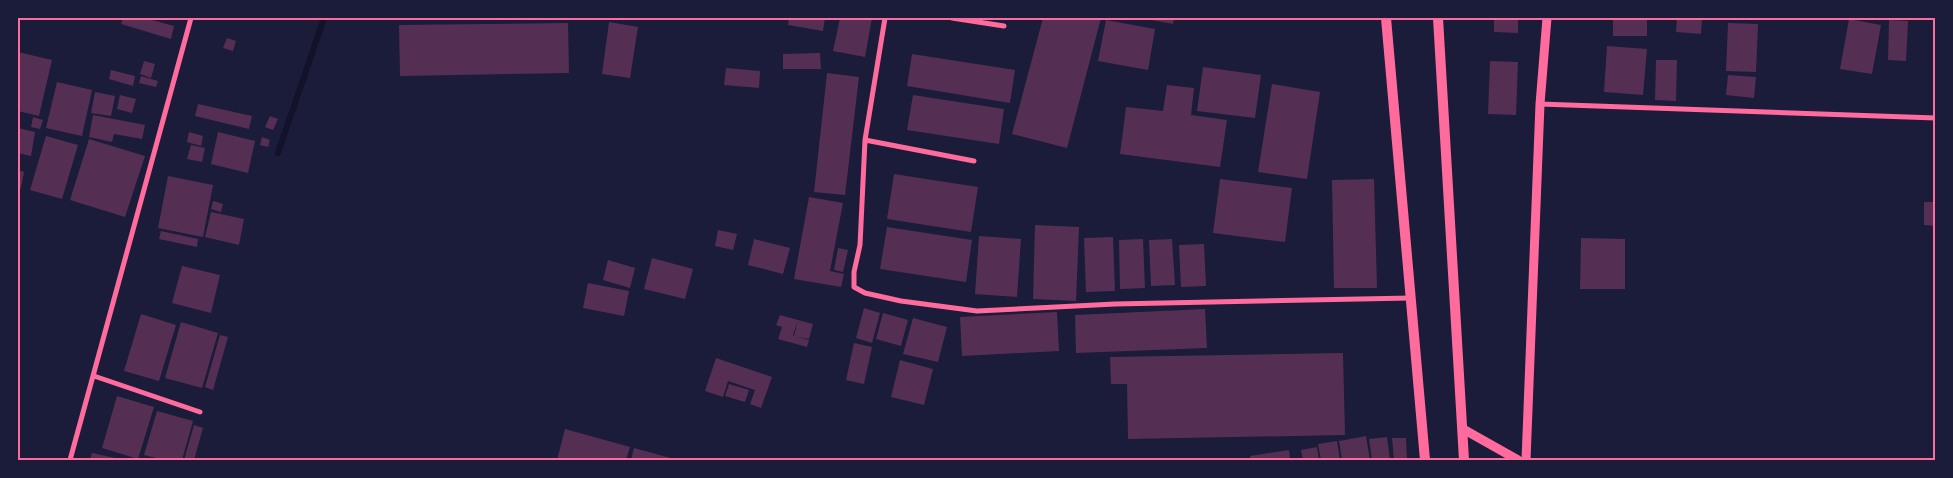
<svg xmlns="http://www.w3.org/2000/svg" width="1953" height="478" font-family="'Golos Text',sans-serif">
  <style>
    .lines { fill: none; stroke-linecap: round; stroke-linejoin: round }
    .stream { stroke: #12122b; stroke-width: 6 }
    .building { fill: #542f53 }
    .minor { stroke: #ff6b9d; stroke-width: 5 }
    .tertiary { stroke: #ff6b9d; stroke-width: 9 }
    .secondary { stroke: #ff6b9d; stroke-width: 10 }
    .neatline { fill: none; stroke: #ff6b9d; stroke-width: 2 }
  </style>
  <rect width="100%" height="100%" fill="#1b1b3a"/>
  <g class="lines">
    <path class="stream" d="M278,153L324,18"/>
  </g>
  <path class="building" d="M123,18H145L174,26L171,39L121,24Z
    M789,18H825L823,31L788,25Z
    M840,18H872L865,57L833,51Z
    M1043,18H1101L1067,148L1012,134Z
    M1141,18H1174L1173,24Z
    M1494,18H1518V33L1494,32Z
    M1613,18H1647V36H1613Z
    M1677,18H1702L1701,34L1676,32Z
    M1849,19L1881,25L1872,74L1840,69Z
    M1106,20L1155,29L1148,70L1098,61Z
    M1889,20L1908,21L1906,61L1888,60Z
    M609,22L638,27L630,78L602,74Z
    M568,23L569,73L400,76L399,25Z
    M1728,23L1758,24L1756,72L1726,71Z
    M227,38L236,41L233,51L223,48Z
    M1607,46L1647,49L1643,95L1604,92Z
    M18,52L52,60L39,116L18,111Z
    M820,53L821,69H783V54Z
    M912,54L1015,70L1010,103L907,86Z
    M1656,60H1677L1676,101L1655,100Z
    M144,61L155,64L151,78L140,74Z
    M1490,61L1518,62L1516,115L1488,114Z
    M1203,67L1261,75L1255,118L1197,111Z
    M726,68L760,71L759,88L724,85Z
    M111,70L135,76L133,86L109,79Z
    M827,73L859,77L845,195L814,192Z
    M1728,75L1756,77L1754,98L1726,95Z
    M141,76L158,81L156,87L139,83Z
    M57,82L92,90L82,136L46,128Z
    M1272,84L1320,92L1307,179L1258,172Z
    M1167,85L1194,88L1191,115L1227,120L1220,167L1120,154L1126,107L1163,111Z
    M95,92L115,96L111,116L91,113Z
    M120,95L136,99L132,113L117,109Z
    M913,95L1004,109L999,144L907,130Z
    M198,104L252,116L249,129L195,116Z
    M93,115L145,125L142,139L114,134L112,142L89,137Z
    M270,116L278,119L273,130L265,127Z
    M33,117L43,120L40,129L31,127Z
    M18,128L35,132L31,156L18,153Z
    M189,132L203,136L201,146L187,142Z
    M218,132L255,141L248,173L211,164Z
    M46,136L78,145L62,199L30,190Z
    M262,137L270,140L268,147L260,145Z
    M89,139L145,156L125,217L70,200Z
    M191,145L205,148L202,162L187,159Z
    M18,170L24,172L21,188L18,187Z
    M894,174L978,187L971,232L887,219Z
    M168,176L213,185L203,237L158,228Z
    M1220,179L1292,188L1285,242L1213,233Z
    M1374,179L1377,288H1334L1332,180Z
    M809,197L843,203L830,271L844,274L841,287L794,279Z
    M213,201L223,204L221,212L211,209Z
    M1924,202H1936V226L1924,225Z
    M211,212L244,219L239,245L205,237Z
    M1035,225L1079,227L1076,301L1033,299Z
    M887,227L972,240L966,282L880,269Z
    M718,230L737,234L733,250L715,246Z
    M161,231L198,239L197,247L159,239Z
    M979,236L1021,239L1017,297L975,294Z
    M1113,237L1115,291L1086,292L1084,238Z
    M1581,238L1625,239V289H1580Z
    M754,239L790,248L783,274L748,265Z
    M1143,239L1145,288L1120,289L1119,240Z
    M1172,239L1175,285L1151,286L1149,240Z
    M1204,244L1206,286L1181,287L1179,245Z
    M838,248L848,250L843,272L834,270Z
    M652,258L693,269L685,299L644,289Z
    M608,260L635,268L630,288L603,280Z
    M182,266L220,275L211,313L172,303Z
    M588,283L629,291L624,316L583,308Z
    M864,308L880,313L872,343L856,338Z
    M1205,309L1207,348L1076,353L1075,315Z
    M1057,312L1059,351L962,356L960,317Z
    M883,313L908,320L901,346L876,339Z
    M141,314L176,325L159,381L124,371Z
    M780,315L798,320L793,335L794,336L798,320L813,324L809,339L797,337L809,340L807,347L778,339L782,327L776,325Z
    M913,318L947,327L938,362L903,354Z
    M181,322L218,333L202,388L165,378Z
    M220,335L228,337L213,390L205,387Z
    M854,343L872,347L864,384L846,380Z
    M1343,353L1345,435L1128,439L1127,384H1111L1110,357Z
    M716,358L772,377L761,408L750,404L755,390L728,381L723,397L705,391Z
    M900,360L933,369L924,405L891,397Z
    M729,384L749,390L745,402L725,396Z
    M117,396L154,407L138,459L102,448Z
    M157,411L193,421L182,460H164L144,455Z
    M194,425L203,428L194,460H184Z
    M565,429L630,447L626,460H557Z
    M1366,436L1370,460H1342L1339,441Z
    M1387,437L1390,460H1372L1369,439Z
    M1392,438H1406L1407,460H1394Z
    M1337,441L1340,460H1321L1318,444Z
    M1317,447L1319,460H1303L1301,450Z
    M634,448L678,460H631Z
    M1289,450L1290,460H1251L1250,456Z
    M92,453L125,460H90Z"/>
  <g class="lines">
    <path class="minor" d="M885,18L865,140L860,245L854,272V287L865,293L901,301L977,311L1115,304L1411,298
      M952,18L1004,26
      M1540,104L1936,118
      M865,140L974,161
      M94,376L200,412
      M70,460L191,18"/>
    <path class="tertiary" d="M1463,429L1518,460
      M1526,460L1540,104L1547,18"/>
    <path class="secondary" d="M1386,18L1425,460
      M1438,18L1464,460"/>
  </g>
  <rect width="1953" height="478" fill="none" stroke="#1b1b3a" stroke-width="38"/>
  <rect x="19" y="19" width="1915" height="440" class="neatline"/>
</svg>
